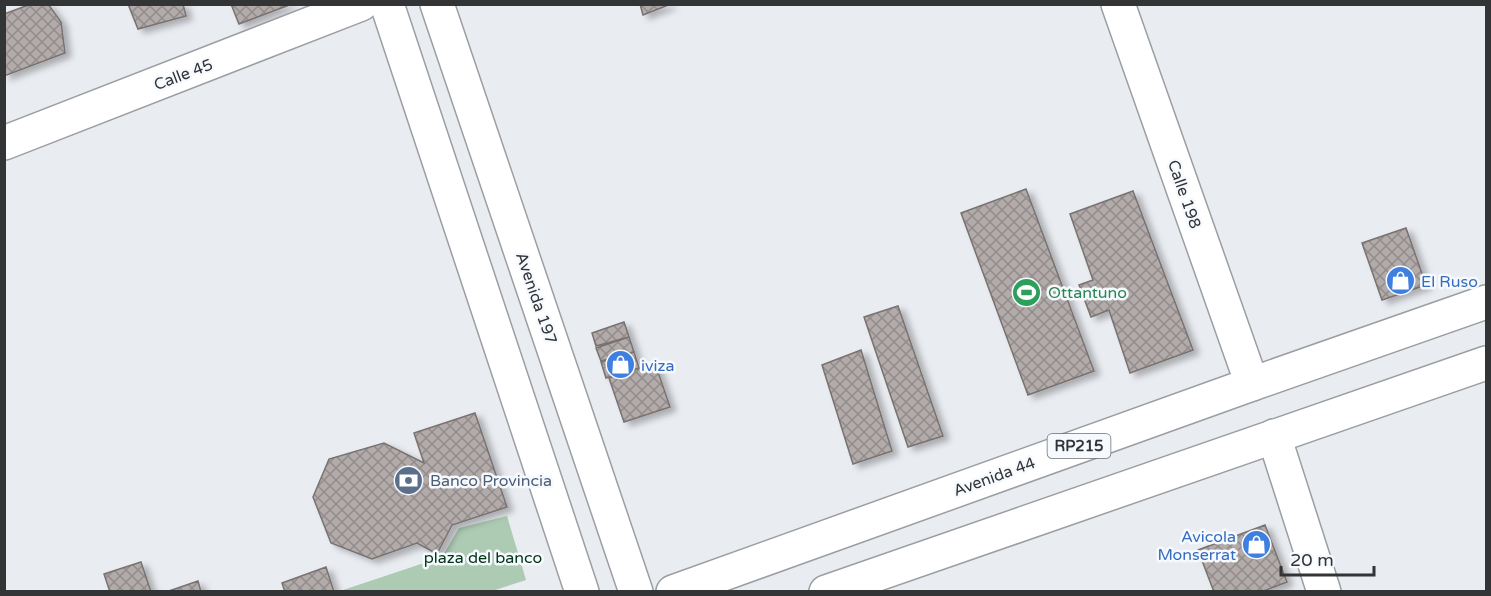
<svg xmlns="http://www.w3.org/2000/svg" width="1491" height="596" font-family="'Varela Round',sans-serif">
  <style>
    .park { fill: #adcbb3 }
    .building { fill: url(#building-cross-hatch); stroke: #787271; stroke-width: 1.5; filter: url(#shadow) }
    .lines { fill: none; stroke-linecap: round; stroke-linejoin: round }
    .minor-casing { stroke: #9b9ea2; stroke-width: 36 }
    .highway-casing { stroke: #9b9ea2; stroke-width: 36 }
    .minor { stroke: #fff; stroke-width: 33 }
    .highway { stroke: #fff; stroke-width: 33 }
    .labels { text-anchor: middle; stroke-width: 5; stroke-linejoin: round; paint-order: stroke }
    .shield { fill: #f6faff; stroke: #6d6f72; stroke-width: 1.5 }
    .shield-label { font-size: 15px; font-weight: bold; fill: #323435 }
    .street-label { font-size: 16px; fill: #323435; stroke: #f6faff }
    .shop-label { font-size: 16px; fill: #366cbe; stroke: #f6faff; text-anchor: start }
    .leisure-label { font-size: 16px; fill: #27864d; stroke: #f6faff; text-anchor: start }
    .service-label { font-size: 16px; fill: #4e5e75; stroke: #f6faff; text-anchor: start }
    .park-label { font-size: 16px; fill: #003413; stroke: #f6faff }
  </style>
  <defs>
    <pattern id="building-cross-hatch" width="8" height="8" patternUnits="userSpaceOnUse" patternTransform="scale(1.5)"><rect width="8" height="8" fill="#b2abaa"/><path d="M0 0l8 8M0 8l8-8" fill="none" stroke="#918c8b"/></pattern>
    <filter id="shadow"><feDropShadow dx="6" dy="4" stdDeviation="3" flood-color="#0004"/></filter>
  </defs>
  <rect width="100%" height="100%" fill="#e9ecf1"/>
  <path class="park" d="M507,516L526,580L492,591H340L442,557L459,528Z"/>
  <path class="building" d="M31,4H48L61,22L65,53L4,76V14Z
    M128,4H183L186,16L138,29Z
    M231,4H292L239,24Z
    M640,4H671L643,15Z
    M1026,189L1094,371L1028,395L961,213Z
    M1133,191L1193,350L1130,373L1109,310L1091,317L1079,285L1093,280L1070,214Z
    M1406,228L1426,285L1382,300L1362,243Z
    M898,306L943,436L908,447L864,317Z
    M624,322L629,337L596,346L592,333Z
    M629,337L634,352L601,361L596,348Z
    M861,350L892,451L853,464L822,365Z
    M634,352L639,368L606,378L601,362Z
    M655,363L670,407L624,422L609,378Z
    M475,413L507,507L452,525L437,554L417,543L372,559L331,543L313,497L329,459L384,443L424,463L414,433Z
    M1265,525L1287,582L1261,592H1214L1198,550Z
    M141,562L151,592H110L104,574Z
    M326,567L334,592H285L282,583Z
    M198,581L201,592H166Z"/>
  <g class="lines">
    <defs>
      <path id="minor" d="M387,4L582,592
        M437,4L636,592
        M1118,4L1252,384
        M4,143L361,4
        M1274,436L1324,592"/>
      <path id="highway" d="M673,592L1252,384L1486,302
        M826,592L1486,363"/>
    </defs>
    <use href="#minor" class="minor-casing"/>
    <use href="#highway" class="highway-casing"/>
    <use href="#minor" class="minor"/>
    <use href="#highway" class="highway"/>
  </g>
  <defs>
    <symbol id="shop-disc" viewBox="-11 -11 22 22"><circle r="9.5" fill="#3f7fe0" stroke="#f6faff"/><path d="M-5-2.5h2.3a2.7 3.5 0 0 1 5.4 0H5L5.5 6h-11ZM-1.5-2.5h3a1.5 2.3 0 0 0-3 0Z" fill="#fff"/></symbol>
    <symbol id="stadium-disc" viewBox="-11 -11 22 22"><circle r="9.5" fill="#2e9e5b" stroke="#f6faff"/><path d="M0-5a6.5 5 0 1 0 0 10a6.5 5 0 1 0 0-10ZM-3.5-1.8h7v3.6h-7Z" fill="#fff"/></symbol>
    <symbol id="bank-disc" viewBox="-11 -11 22 22"><circle r="9.5" fill="#5c6f8a" stroke="#f6faff"/><path d="M-6-4H6V4H-6ZM0-2.3a2.3 2.3 0 1 0 0 4.6a2.3 2.3 0 1 0 0-4.6Z" fill="#fff"/></symbol>
  </defs>
  <g fill-rule="evenodd">
    <use href="#shop-disc" x="1384" y="264" width="33" height="33"/>
    <use href="#stadium-disc" x="1010" y="276" width="33" height="33"/>
    <use href="#shop-disc" x="604" y="348" width="33" height="33"/>
    <use href="#bank-disc" x="392" y="464" width="33" height="33"/>
    <use href="#shop-disc" x="1240" y="528" width="33" height="33"/>
  </g>
  <g class="labels">
    <rect class="shield" x="1047.5" y="434" width="63" height="24" rx="4.5"/>
    <g class="shield-label">
      <text x="1079" y="451">RP215</text>
    </g>
    <g class="street-label">
      <text transform="translate(183 74) rotate(-21)" y="6">Calle 45</text>
      <text transform="translate(1185 194) rotate(71)" y="6">Calle 198</text>
      <text transform="translate(537 298) rotate(71)" y="6">Avenida 197</text>
      <text transform="translate(994 476) rotate(-20)" y="6">Avenida 44</text>
    </g>
    <g class="shop-label">
      <text x="1421" y="287">El Ruso</text>
      <text x="641" y="371">iviza</text>
      <text x="1236" y="542" text-anchor="end">Avicola<tspan x="1236" dy="18">Monserrat</tspan></text>
    </g>
    <g class="leisure-label">
      <text x="1048" y="298">Ottantuno</text>
    </g>
    <g class="service-label">
      <text x="430" y="486">Banco Provincia</text>
    </g>
    <g class="park-label">
      <text x="483" y="563">plaza del banco</text>
    </g>
  </g>
  <rect width="1491" height="596" fill="none" stroke="#323435" stroke-width="12"/>
  <path d="M1281 566v9h93v-9" fill="none" stroke="#323435" stroke-width="3"/>
  <text x="1290" y="566" font-size="18" fill="#323435" stroke="#f6faff" stroke-width="4.5" paint-order="stroke">20 m</text>
</svg>
